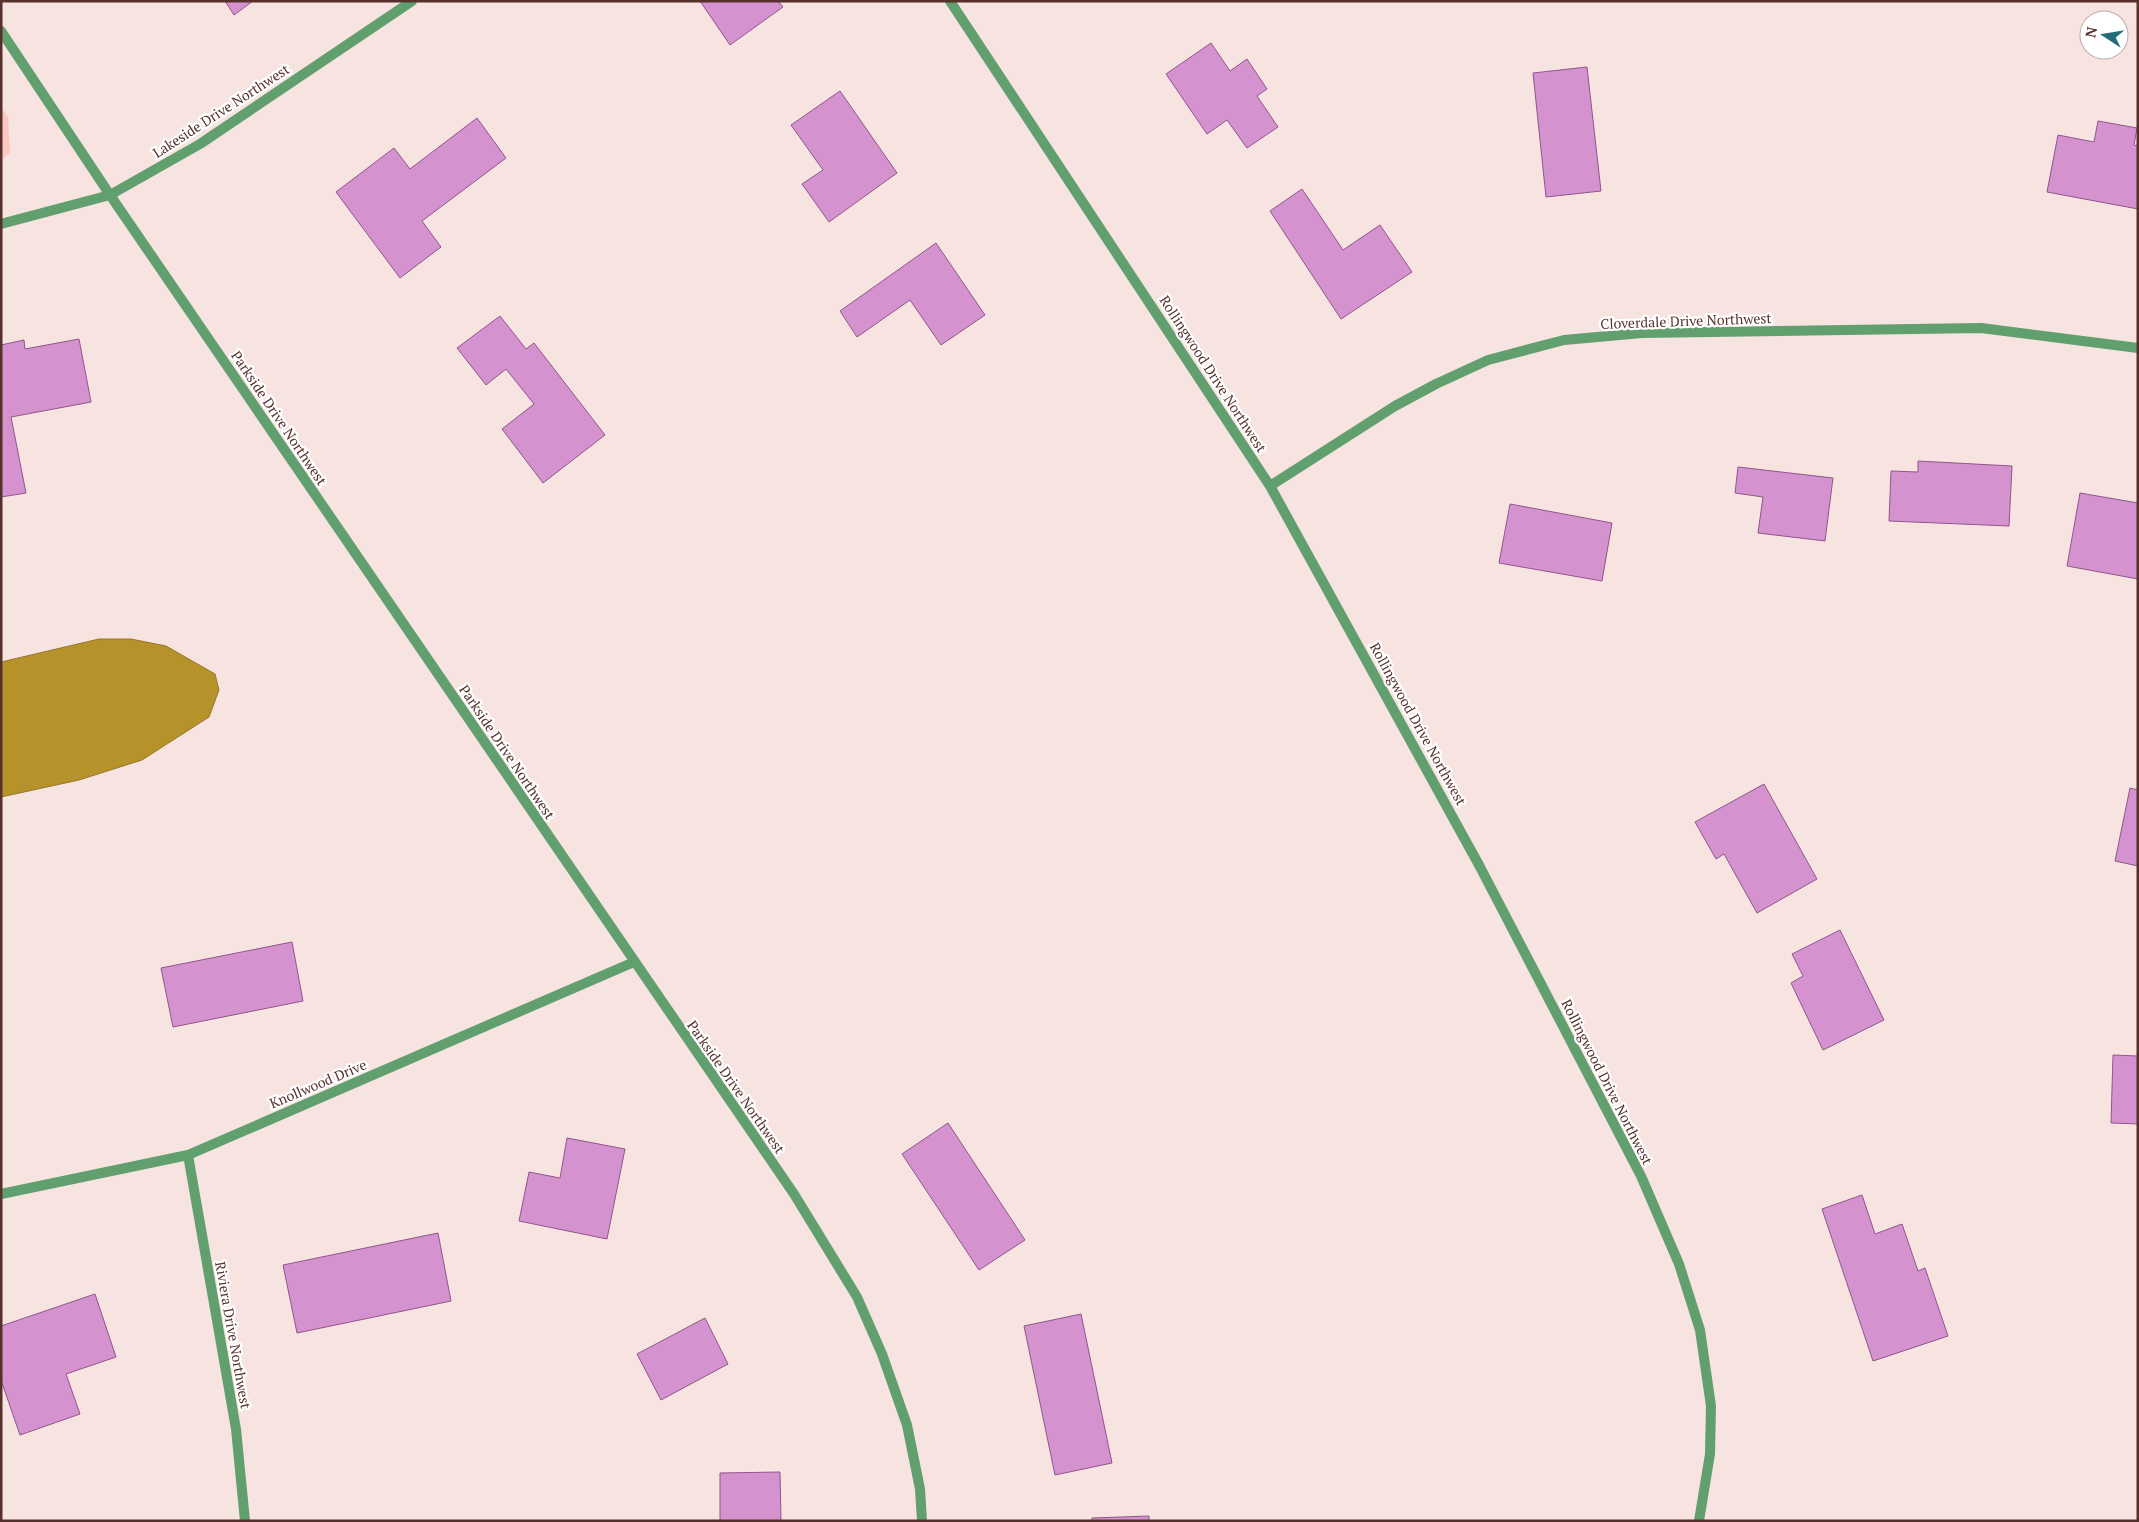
<svg xmlns="http://www.w3.org/2000/svg" width="2139" height="1522" font-family="'PT Serif',serif">
  <style>
    .green { fill: #fcc8bf }
    .water { fill: #b5932a; stroke: #98762b }
    .building { fill: #d493ce; stroke: #91558c }
    .lines { fill: none; stroke-linecap: round; stroke-linejoin: round }
    .street { stroke: #619f6f; stroke-width: 10 }
    .labels { text-anchor: middle; stroke-width: 4.5; stroke-linejoin: round; paint-order: stroke }
    .street-label { font-size: 14px; fill: #56312c; stroke: #fff }
  </style>
  <rect width="100%" height="100%" fill="#f7e3e0"/>
  <path class="green" d="M1,107L8,117L10,152L1,161Z"/>
  <path class="water" d="M99,639H131L166,646L215,674L219,690L209,717L142,760L79,780L1,797V662Z"/>
  <path class="building" d="M225,1H253L234,15Z
    M700,1H778L783,7L730,45Z
    M1211,43L1230,71L1247,59L1267,89L1257,96L1278,127L1247,148L1227,120L1207,134L1166,74Z
    M1587,67L1601,191L1546,197L1533,73Z
    M840,91L897,173L829,222L802,184L823,170L791,125Z
    M477,118L506,158L422,221L441,247L400,278L336,192L394,148L410,169Z
    M2098,121L2137,128L2134,145L2138,146V209L2047,192L2058,135L2094,142Z
    M1302,189L1343,250L1380,225L1412,272L1341,319L1270,211Z
    M936,243L985,315L941,345L910,300L857,337L840,311Z
    M500,316L526,349L534,343L605,435L543,483L502,429L534,404L506,369L486,385L457,348Z
    M79,339L91,402L11,417L26,493L1,497V345L24,340L25,349Z
    M1918,461L2012,466L2009,526L1889,521L1891,471L1918,472Z
    M1738,467L1833,478L1825,541L1758,533L1763,497L1735,493Z
    M2080,493L2138,503V579L2067,566Z
    M1510,504L1612,523L1602,581L1499,563Z
    M1764,784L1817,879L1757,913L1724,854L1716,859L1695,822Z
    M2130,788L2138,790V866L2115,861Z
    M1840,930L1884,1020L1823,1050L1791,983L1803,976L1792,954Z
    M292,942L303,1001L173,1027L161,968Z
    M2113,1055L2138,1056V1124L2111,1123Z
    M948,1123L1025,1240L979,1270L902,1154Z
    M567,1138L625,1149L607,1239L519,1221L529,1172L560,1178Z
    M1862,1195L1875,1234L1902,1224L1918,1271L1925,1268L1948,1336L1873,1361L1822,1209Z
    M438,1233L451,1301L297,1333L283,1265Z
    M95,1294L116,1357L66,1374L80,1414L20,1435L1,1380V1326Z
    M1081,1314L1112,1463L1055,1475L1024,1326Z
    M705,1318L728,1364L661,1400L637,1354Z
    M780,1472L781,1521H720V1473Z
    M1149,1516V1521H1092V1518Z"/>
  <g class="lines">
    <path class="street" d="M950,1L1270,486L1479,865L1641,1176L1679,1264L1700,1330L1711,1406L1710,1454L1699,1521
      M1,31L110,195L794,1194L857,1297L882,1354L907,1425L920,1489L922,1521
      M1,224L110,195L200,144L412,1
      M1270,486L1395,406L1436,384L1488,360L1564,340L1642,333L1981,328L2138,348
      M188,1155L236,1429L245,1521
      M1,1194L188,1155L634,962"/>
  </g>
  <g class="labels">
    <g class="street-label">
      <text transform="translate(221 111) rotate(-33)" y="5">Lakeside Drive Northwest</text>
      <text transform="translate(1686 321) rotate(-2)" y="5">Cloverdale Drive Northwest</text>
      <text transform="translate(1213 374) rotate(57)" y="5">Rollingwood Drive Northwest</text>
      <text transform="translate(279 418) rotate(56)" y="5">Parkside Drive Northwest</text>
      <text transform="translate(1418 724) rotate(61)" y="5">Rollingwood Drive Northwest</text>
      <text transform="translate(507 752) rotate(56)" y="5">Parkside Drive Northwest</text>
      <text transform="translate(1607 1082) rotate(63)" y="5">Rollingwood Drive Northwest</text>
      <text transform="translate(318 1084) rotate(-23)" y="5">Knollwood Drive</text>
      <text transform="translate(736 1087) rotate(55)" y="5">Parkside Drive Northwest</text>
      <text transform="translate(233 1335) rotate(80)" y="5">Riviera Drive Northwest</text>
    </g>
  </g>
  <rect width="2139" height="1522" fill="none" stroke="#56312c" stroke-width="5"/>
  <g transform="translate(2104 35) rotate(282)"><circle r="24" fill="#ffffff" stroke="#bbadab"/>
  <path d="M0-4L9 19L0 12L-9 19Z" fill="#246c78"/>
  <text y="-8" font-size="14" font-weight="bold" text-anchor="middle" fill="#56312c">N</text>
  </g>
</svg>
